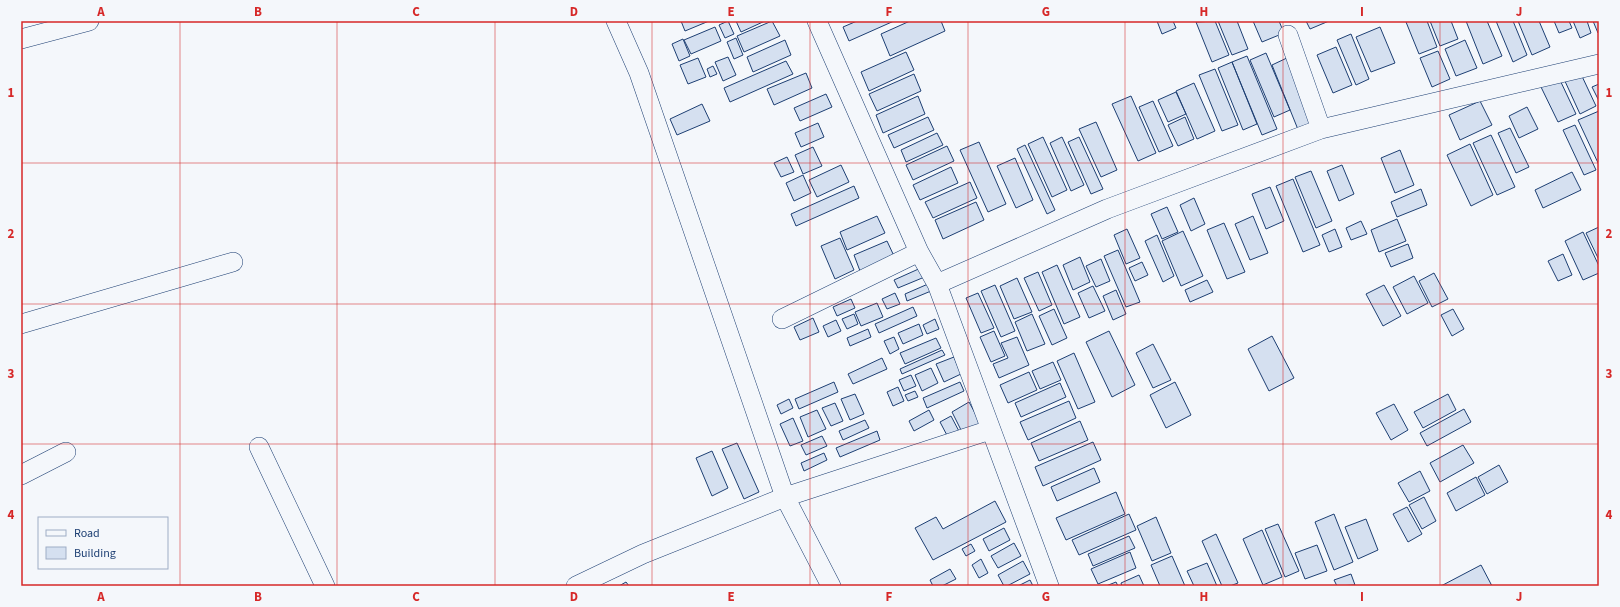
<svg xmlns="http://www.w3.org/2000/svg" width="1620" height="607" font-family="'Source Sans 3',sans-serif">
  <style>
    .building { fill: #d5e0f0; stroke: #1d3f73 }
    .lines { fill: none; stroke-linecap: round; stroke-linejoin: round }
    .minor-casing { stroke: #1d3f73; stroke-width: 20 }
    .minor { stroke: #f4f7fb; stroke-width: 19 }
    .grid { fill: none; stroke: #d62828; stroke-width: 1; stroke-opacity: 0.55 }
    .neatline { fill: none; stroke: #d62828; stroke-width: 1.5 }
    .grid-label { font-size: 13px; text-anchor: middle; font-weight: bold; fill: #d62828 }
  </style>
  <rect width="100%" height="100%" fill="#f4f7fb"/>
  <path class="building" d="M681,21H709L685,31Z
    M728,21L734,34L725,38L719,25Z
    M736,21H765L741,32Z
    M772,21L780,36L744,52L737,36Z
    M857,21H894L849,41L843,27Z
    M910,21H941L945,31L890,56L881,34Z
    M1157,21H1173L1176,28L1162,34Z
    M1215,21L1229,55L1212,62L1196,22Z
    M1218,21H1237L1248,49L1232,55Z
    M1253,21H1279L1284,33L1262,42Z
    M1306,21H1329L1310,29Z
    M1407,21H1427L1437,47L1419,54L1406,22Z
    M1430,21H1451L1458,39L1440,46Z
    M1466,21H1487L1502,56L1483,64Z
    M1496,21H1513L1527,55L1513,62Z
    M1518,21H1539L1550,47L1532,55Z
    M1554,21H1569L1572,28L1559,33Z
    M1573,21H1587L1591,33L1580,38Z
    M1593,21H1599V33H1598Z
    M715,27L721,41L691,54L684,40Z
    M1380,27L1395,63L1371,72L1356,37Z
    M1351,34L1369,79L1356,85L1337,40Z
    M736,38L743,55L734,59L727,42Z
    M683,39L690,56L679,61L672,44Z
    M785,40L791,55L753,72L747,57Z
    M1465,40L1477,68L1456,76L1445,49Z
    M1336,47L1352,85L1333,93L1317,55Z
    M1438,51L1450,79L1432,87L1420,58Z
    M906,52L914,70L869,91L861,72Z
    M1266,53L1290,110L1274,117L1250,60Z
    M1247,56L1277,129L1262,135L1232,62Z
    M728,57L736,75L723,81L715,62Z
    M1289,57L1317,124L1299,132L1272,65Z
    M698,58L706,77L688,84L680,65Z
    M786,61L793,74L730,102L724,88Z
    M1232,62L1257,124L1243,130L1218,68Z
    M713,66L717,74L710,77L707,69Z
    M1215,69L1238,125L1222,131L1199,75Z
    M1580,72L1596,106L1580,114L1564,79Z
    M806,73L812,88L774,105L767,89Z
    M914,74L921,91L877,111L869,94Z
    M1559,78L1576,114L1558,122L1541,87Z
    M1194,83L1215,131L1197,139L1176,91Z
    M1599,84V101L1592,87Z
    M1176,92L1186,114L1168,122L1158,100Z
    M826,94L832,107L800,121L794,108Z
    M918,96L925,114L883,133L876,115Z
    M1131,96L1156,153L1138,161L1112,104Z
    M1153,101L1173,146L1159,152L1139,107Z
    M1480,101L1492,125L1460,140L1449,115Z
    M702,104L710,121L677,135L670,119Z
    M1527,107L1538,129L1519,138L1509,116Z
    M1599,111V165L1578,120Z
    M928,117L934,130L894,148L888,135Z
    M1185,117L1194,139L1178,146L1168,125Z
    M1096,122L1117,170L1101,177L1079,129Z
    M818,123L824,137L801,147L795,133Z
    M1575,125L1596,170L1584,175L1563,130Z
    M1510,128L1529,167L1516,173L1498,133Z
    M937,133L943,145L906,162L901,150Z
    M1491,135L1515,187L1497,195L1473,143Z
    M1043,137L1067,190L1052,197L1028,144Z
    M1062,137L1084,185L1071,191L1050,143Z
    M1079,137L1103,189L1091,194L1068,142Z
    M979,142L1006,204L988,212L960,150Z
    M1470,144L1493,195L1471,206L1447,155Z
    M1025,145L1055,210L1047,214L1017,149Z
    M947,146L954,161L913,180L906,165Z
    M813,147L822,166L803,174L795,155Z
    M1400,150L1414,185L1395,193L1381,158Z
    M787,157L794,172L781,177L774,163Z
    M1015,158L1033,200L1016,208L997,166Z
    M841,165L849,182L817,197L809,180Z
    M1342,165L1354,194L1339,201L1327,171Z
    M951,167L958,183L920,200L913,185Z
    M1311,171L1332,221L1316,228L1295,177Z
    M1572,172L1581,190L1543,208L1535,190Z
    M803,175L811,193L794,201L786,183Z
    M1293,179L1320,245L1303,252L1276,186Z
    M970,182L977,198L933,218L925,202Z
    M854,186L859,198L796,226L791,214Z
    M1270,187L1284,221L1266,229L1252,194Z
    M1421,189L1427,205L1397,217L1391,202Z
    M1194,198L1205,224L1191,231L1180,205Z
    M976,202L984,220L943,239L935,220Z
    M1167,207L1178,232L1162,239L1151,214Z
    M877,216L885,233L847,250L840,232Z
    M1253,216L1268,253L1250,260L1235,224Z
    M1397,219L1406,241L1379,252L1371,230Z
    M1361,221L1367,234L1351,240L1346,228Z
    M1224,223L1245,272L1227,279L1207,230Z
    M1599,227V260L1586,233Z
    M1127,229L1140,258L1126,264L1114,235Z
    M1335,229L1342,247L1329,252L1322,235Z
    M1183,231L1203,276L1181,286L1162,241Z
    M1583,232L1599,266V273L1583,280L1565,241Z
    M1157,235L1174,276L1163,282L1145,241Z
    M840,238L854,270L835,279L821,246Z
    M887,241L894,256L860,271L854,255Z
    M1408,244L1413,258L1391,267L1385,253Z
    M1118,250L1140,302L1126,307L1104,256Z
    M1563,254L1572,275L1558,281L1548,261Z
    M1080,257L1090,282L1073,290L1063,265Z
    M1101,259L1110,281L1096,287L1086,266Z
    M1142,262L1148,275L1135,281L1129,268Z
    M1057,265L1080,317L1064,324L1042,272Z
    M923,267L927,276L898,288L894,280Z
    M1038,272L1052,305L1039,311L1024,278Z
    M1434,273L1448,299L1432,307L1419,281Z
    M1414,276L1428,303L1407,314L1393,287Z
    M1017,278L1032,312L1014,319L1000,286Z
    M1207,280L1213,292L1190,302L1185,290Z
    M928,284L931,291L907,301L905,294Z
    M995,285L1015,331L1001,337L981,291Z
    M1384,285L1401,316L1383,326L1366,294Z
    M1093,286L1105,311L1089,318L1078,293Z
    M1116,290L1126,314L1113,320L1103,296Z
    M895,293L900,304L887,309L882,299Z
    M978,293L994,328L981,333L966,298Z
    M851,299L855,308L837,316L833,307Z
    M877,303L883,317L861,326L855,312Z
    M913,307L917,316L879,333L875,324Z
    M1054,309L1067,338L1052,345L1039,316Z
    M1453,309L1464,329L1452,336L1441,315Z
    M854,314L858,324L847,329L842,319Z
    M1032,314L1045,344L1027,351L1015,322Z
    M813,318L819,332L800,340L794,327Z
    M935,319L939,329L927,334L923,325Z
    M836,320L841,331L828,337L823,326Z
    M919,324L923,335L903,344L898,333Z
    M868,329L871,337L850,346L847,338Z
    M994,331L1005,356L991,362L980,337Z
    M1109,331L1135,385L1112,397L1086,342Z
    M1272,336L1294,378L1269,391L1248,349Z
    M894,337L899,349L890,354L884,341Z
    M1017,337L1029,365L999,378L993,364L1008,358L1001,343Z
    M936,338L941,348L905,364L900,353Z
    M1153,344L1171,380L1153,388L1136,353Z
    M942,350L945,355L902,374L900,369Z
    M1074,353L1095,402L1078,409L1057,361Z
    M954,357L961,374L944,382L936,364Z
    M882,358L887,369L853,384L848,374Z
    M1053,362L1061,380L1040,389L1032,371Z
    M931,368L938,383L922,391L915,375Z
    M1029,372L1037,390L1008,403L1000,385Z
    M911,375L916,386L904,391L899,380Z
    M834,382L838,392L799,409L795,399Z
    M960,382L964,391L927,408L923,398Z
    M1175,382L1191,415L1166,428L1150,395Z
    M1060,383L1066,397L1021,417L1015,403Z
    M898,387L904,401L893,406L887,392Z
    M915,391L918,397L908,401L905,395Z
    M855,394L864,414L850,420L841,399Z
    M1448,394L1456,410L1423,428L1414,412Z
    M789,399L793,408L781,414L777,405Z
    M1069,401L1076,418L1028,440L1020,422Z
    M969,402L981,424L963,434L952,412Z
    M835,403L843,421L831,426L822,408Z
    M1394,404L1408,430L1391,440L1376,413Z
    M1464,409L1471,422L1427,446L1420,433Z
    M817,410L826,429L808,437L800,417Z
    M929,410L934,420L914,431L909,421Z
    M951,416L961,435L950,441L940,422Z
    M793,418L803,441L790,446L780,424Z
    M865,420L869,428L843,440L839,431Z
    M1080,421L1088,440L1039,461L1031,443Z
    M877,431L880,440L840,457L836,448Z
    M822,436L827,446L806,455L801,445Z
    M1093,442L1101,460L1043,486L1035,467Z
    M737,443L759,492L744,499L722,449Z
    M1463,445L1474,463L1440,482L1430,463Z
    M712,451L728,488L712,496L696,458Z
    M824,453L827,460L804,471L801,463Z
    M1499,465L1508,482L1487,494L1478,477Z
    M1094,468L1100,482L1057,501L1051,487Z
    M1420,471L1430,491L1409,502L1398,483Z
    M1476,477L1485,495L1456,511L1447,493Z
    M1116,492L1125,514L1066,540L1056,518Z
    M1424,497L1436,521L1422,529L1409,505Z
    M995,501L1006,522L933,560L915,528L936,517L943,529Z
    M1407,507L1422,534L1408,542L1393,514Z
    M1129,514L1136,530L1079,555L1072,540Z
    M1334,514L1353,562L1334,570L1315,522Z
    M1156,517L1171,553L1152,561L1137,526Z
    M1366,519L1378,550L1358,559L1345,527Z
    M1278,524L1299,571L1285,577L1265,529Z
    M1004,528L1010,540L989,551L983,539Z
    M1262,530L1282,577L1263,585L1243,539Z
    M1216,534L1238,583L1230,586H1222L1202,541Z
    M1129,536L1135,548L1093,566L1088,554Z
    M1014,543L1021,556L998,568L991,556Z
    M971,544L975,551L966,556L962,549Z
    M1317,545L1327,571L1305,579L1295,553Z
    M1130,552L1136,568L1098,584L1091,569Z
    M1172,556L1185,586H1160L1151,565Z
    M981,559L988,573L979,578L972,565Z
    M1023,561L1030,574L1007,586H1004L998,575Z
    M1207,563L1217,586H1194L1187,571Z
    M1481,565L1492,586H1441Z
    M950,569L956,579L942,586H933L930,580Z
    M1351,574L1355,585L1337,586L1334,580Z
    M1139,575L1144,586H1122L1121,583Z
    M1030,580L1033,586H1018Z
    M626,582L629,586H619Z
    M1116,582L1118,586H1106Z"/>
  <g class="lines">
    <defs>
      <path id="minor" d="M616,21L639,73L785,497L831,586
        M817,21L919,252L937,284L1049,586
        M1288,35L1321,129
        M21,39L89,21
        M937,284L1107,209L1321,129L1599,64
        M782,319L919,252
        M21,324L233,262
        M259,447L325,586
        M21,475L66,452
        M576,586L643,554L785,497L990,430"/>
    </defs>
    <use href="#minor" class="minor-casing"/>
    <use href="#minor" class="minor"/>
  </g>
  <path class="grid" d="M180,21V586M337,21V586M495,21V586M652,21V586M810,21V586M968,21V586M1125,21V586M1283,21V586M1440,21V586M21,163H1599M21,304H1599M21,444H1599"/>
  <rect width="1620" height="607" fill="none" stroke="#f4f7fb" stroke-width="44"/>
  <rect x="38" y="517" width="130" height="52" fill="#f4f7fb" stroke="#9eadc5"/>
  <rect x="46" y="530" width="20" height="6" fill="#f4f7fb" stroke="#9eadc5"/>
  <text x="74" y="537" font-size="12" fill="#1d3f73">Road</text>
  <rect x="46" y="547" width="20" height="12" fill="#d5e0f0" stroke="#9eadc5"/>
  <text x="74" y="557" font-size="12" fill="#1d3f73">Building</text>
  <rect x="22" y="22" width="1576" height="563" class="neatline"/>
  <g class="grid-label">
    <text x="101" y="16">A</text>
    <text x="258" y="16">B</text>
    <text x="416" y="16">C</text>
    <text x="574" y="16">D</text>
    <text x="731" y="16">E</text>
    <text x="889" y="16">F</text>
    <text x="1046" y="16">G</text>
    <text x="1204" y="16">H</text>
    <text x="1362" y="16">I</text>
    <text x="1519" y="16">J</text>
    <text x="11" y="97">1</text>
    <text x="1609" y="97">1</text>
    <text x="11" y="238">2</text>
    <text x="1609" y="238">2</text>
    <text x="11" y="378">3</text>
    <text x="1609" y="378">3</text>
    <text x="11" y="519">4</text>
    <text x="1609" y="519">4</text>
    <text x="101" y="601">A</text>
    <text x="258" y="601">B</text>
    <text x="416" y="601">C</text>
    <text x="574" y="601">D</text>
    <text x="731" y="601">E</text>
    <text x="889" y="601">F</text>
    <text x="1046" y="601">G</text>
    <text x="1204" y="601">H</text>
    <text x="1362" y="601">I</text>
    <text x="1519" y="601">J</text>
  </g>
</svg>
